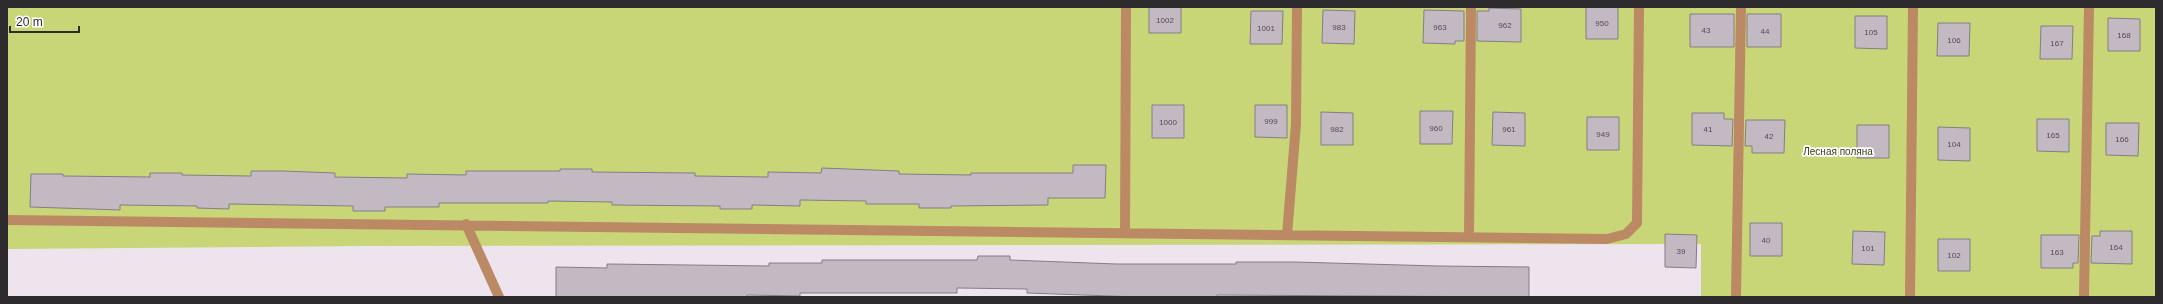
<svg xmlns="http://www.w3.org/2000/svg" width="2163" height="304" font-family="Helvetica,sans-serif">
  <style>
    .green { fill: #c9d678 }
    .building { fill: #c2b9c2; stroke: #857d85 }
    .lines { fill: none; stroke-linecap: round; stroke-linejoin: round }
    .minor { stroke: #bb8963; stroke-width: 10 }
    .labels { text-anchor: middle; stroke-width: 3.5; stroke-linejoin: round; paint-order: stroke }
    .number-label { font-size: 8px; fill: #534e53 }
    .park-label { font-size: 10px; fill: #373b14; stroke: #fff }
  </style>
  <rect width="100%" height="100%" fill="#ede4ed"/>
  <path class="green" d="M7,7H2156V297H1701V244L360,246L7,249Z"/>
  <path class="building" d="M1149,7H1181V33H1149Z
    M1586,7H1618V39H1586Z
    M1489,8L1521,9V42L1477,41V11H1489Z
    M1323,10L1355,11L1354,44L1322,43Z
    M1424,10L1464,11V41H1455V44L1423,43Z
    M1251,11H1283L1282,44H1250Z
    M1690,14H1734V47H1690Z
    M1747,14H1781V47H1747Z
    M1855,16H1887V49L1855,48Z
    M2108,18L2140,19V51H2108Z
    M1938,23H1970L1969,56H1937Z
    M2041,26H2073L2072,59H2040Z
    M1152,105H1184V138H1152Z
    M1255,105H1287V138L1255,137Z
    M1420,111H1453L1452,144H1420Z
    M1321,112L1353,113V145H1321Z
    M1493,112L1525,113V146L1492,145Z
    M1692,113H1724V119H1733L1732,146L1692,145Z
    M1587,117H1619V150H1587Z
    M2037,119H2069V152L2037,151Z
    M1746,120H1785L1784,153H1752V146H1745Z
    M2106,123H2139L2138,156L2106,155Z
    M1857,125H1889V158H1857Z
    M1938,127L1970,128V161L1938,160Z
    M1073,165H1106L1105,198H1048V205L951,206V208H919V204H866V201L800,200V206L752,205V209H720V206L612,205V202L548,201V203H439V207H385V211H353V206L229,204V209L197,208V206L120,205V210L30,207L31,174H63V176L150,177V173H182V175L251,176V171H283L335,173V177L407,178V174L466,175V171H560V169H592V172L695,173V176L768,177V172L821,173L822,168L899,171V174L971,175V173H1073Z
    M1750,223H1782V256H1750Z
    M1853,231L1885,232L1884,265L1852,264Z
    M2100,231H2132V264L2091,263L2092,236H2100Z
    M1665,234L1697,235L1696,268L1665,267Z
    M2041,235H2079L2078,263H2073V268H2041Z
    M1938,239H1970V271H1938Z
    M978,256H1010V260L1116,264H1236V262H1295L1438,266L1529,267V297L1217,295V297H1138L1027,293V289L957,288V293H800V296L747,295V297H556V267L607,268V264L769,266V263H822V260H977Z"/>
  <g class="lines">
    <path class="minor" d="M7,220L1607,239L1626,234L1637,223L1639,7
      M466,224L499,297
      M1125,233L1126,7
      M1287,235L1296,124L1297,7
      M1469,237L1471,7
      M1736,297L1741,7
      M1910,297L1913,7
      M2084,297L2089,7"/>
  </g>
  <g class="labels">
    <g class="number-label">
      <text x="1165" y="23">1002</text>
      <text x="1602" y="26">950</text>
      <text x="1505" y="28">962</text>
      <text x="1339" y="30">983</text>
      <text x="1440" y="30">963</text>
      <text x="1266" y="31">1001</text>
      <text x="1706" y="33">43</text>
      <text x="1765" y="34">44</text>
      <text x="1871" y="35">105</text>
      <text x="2124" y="38">168</text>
      <text x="1954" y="43">106</text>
      <text x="2057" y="46">167</text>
      <text x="1271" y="124">999</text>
      <text x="1168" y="125">1000</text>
      <text x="1436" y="131">960</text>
      <text x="1337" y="132">982</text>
      <text x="1509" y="132">961</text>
      <text x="1708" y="132">41</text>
      <text x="1603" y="137">949</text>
      <text x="2053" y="138">165</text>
      <text x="1769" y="139">42</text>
      <text x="2122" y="142">166</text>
      <text x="1954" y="147">104</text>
      <text x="1766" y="243">40</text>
      <text x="2116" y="250">164</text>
      <text x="1868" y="251">101</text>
      <text x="1681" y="254">39</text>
      <text x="2057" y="255">163</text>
      <text x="1954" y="258">102</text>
    </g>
    <g class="park-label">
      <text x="1838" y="155">Лесная поляна</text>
    </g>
  </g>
  <rect width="2163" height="304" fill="none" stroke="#2e2b2e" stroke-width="16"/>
  <path d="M10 26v6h69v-6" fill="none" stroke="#2e2b2e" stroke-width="2"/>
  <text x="16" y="26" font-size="12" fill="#2e2b2e" stroke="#ffffff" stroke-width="3" paint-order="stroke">20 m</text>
</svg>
